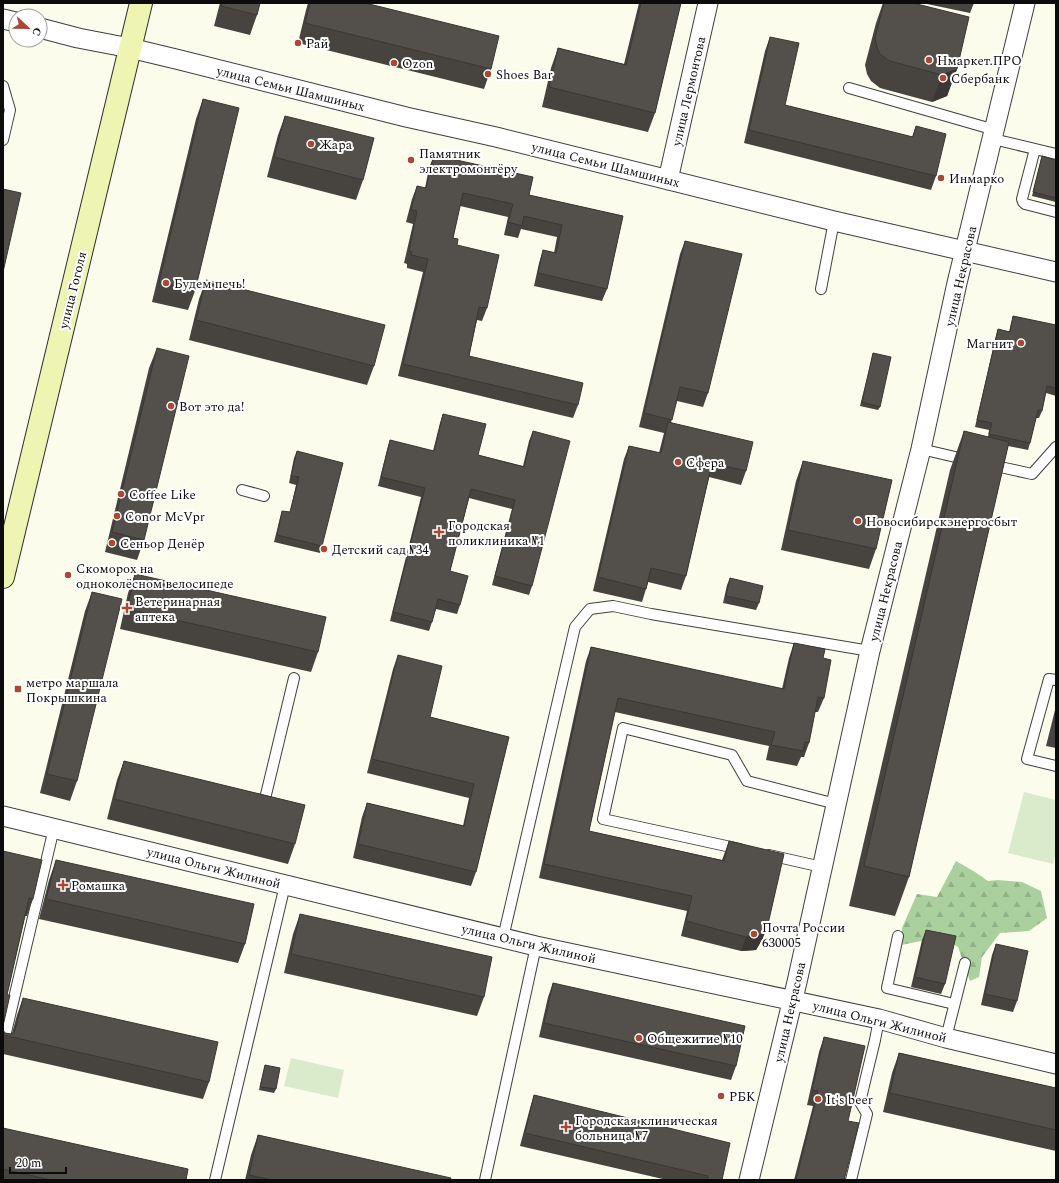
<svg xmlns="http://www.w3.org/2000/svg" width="1059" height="1183" font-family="Spectral,serif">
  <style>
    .forest { fill: url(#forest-firs) }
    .pitch { fill: #daebcc }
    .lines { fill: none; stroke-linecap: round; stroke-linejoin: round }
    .lane-casing { stroke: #3f3f3f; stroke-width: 12 }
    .street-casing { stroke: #3f3f3f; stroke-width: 21 }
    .secondary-casing { stroke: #2e2e2e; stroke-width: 24 }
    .lane { stroke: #fff; stroke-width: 10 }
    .street { stroke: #fff; stroke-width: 19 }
    .secondary { stroke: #eef4b1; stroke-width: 22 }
    .wall { fill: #474440 }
    .shaded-wall { fill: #3a3734 }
    .building { fill: #534f4a; stroke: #3a3734 }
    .poi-dot { fill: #a94837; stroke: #fff; stroke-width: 1.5 }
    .labels { text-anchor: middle; stroke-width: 4; stroke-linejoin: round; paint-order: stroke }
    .poi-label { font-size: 13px; fill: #0c0c0c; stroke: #fff; text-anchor: start }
    .street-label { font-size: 13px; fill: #0c0c0c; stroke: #fff }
  </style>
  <defs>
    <pattern id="forest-firs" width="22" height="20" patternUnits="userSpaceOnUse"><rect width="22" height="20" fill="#aad19d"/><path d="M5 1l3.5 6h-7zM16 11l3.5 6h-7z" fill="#91b286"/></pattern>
  </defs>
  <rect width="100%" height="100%" fill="#fcfced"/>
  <path class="forest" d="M956,861L975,872L988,881L998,880L1022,882L1041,891L1047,918L1029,931L1000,933L982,957L979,977L970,981L958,947L942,937L901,945L902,928L917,894L937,897Z"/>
  <path class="pitch" d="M1024,792L1056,800V853L1053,864L1008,853Z
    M291,1058L344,1070L338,1098L284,1086Z"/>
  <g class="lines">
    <defs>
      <path id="lane" d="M3,86L10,110L3,140
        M849,88L995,130
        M993,139L1056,154
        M1035,149L1022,199L1023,202L1025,204L1056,212
        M821,289L834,221
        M921,449L968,460
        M991,465L1032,474L1056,447
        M242,490L264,496
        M1056,680L1049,679L1027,759L1056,766
        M264,803L294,678
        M740,849L603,819L623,728L732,755L747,781L836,804
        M769,855L822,867
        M898,936L887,988L954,1004
        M503,938L575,627L590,609L613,606L651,614L870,651
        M946,1038L965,963
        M3,1045L54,828
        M215,1180L285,885
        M485,1180L536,946
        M851,1180L867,1114L860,1102L875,1040L879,1019"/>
      <path id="street" d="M3,19L16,22
        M40,28L78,38L130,48L180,60L406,117L496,137L834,221L1056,272
        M668,180L708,3
        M3,816L536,946L879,1019L946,1038L1056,1064
        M749,1180L797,982L870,651L921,449L957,283L1025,3"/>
      <path id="secondary" d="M3,577L141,3"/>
    </defs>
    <use href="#lane" class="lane-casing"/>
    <use href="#street" class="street-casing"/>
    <use href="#secondary" class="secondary-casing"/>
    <use href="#lane" class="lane"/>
    <use href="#street" class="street"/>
    <use href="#secondary" class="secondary"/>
  </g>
  <path class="wall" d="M220,3H260L257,15L250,35L214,26Z
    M308,3H365L491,69L484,89L298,43L306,10Z
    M639,3H681L655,113L648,132L542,107L551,68L558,48L624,64Z
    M883,3H913L957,69L947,96L932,102L880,88L871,81L867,74L865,65L876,23Z
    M927,3H974L970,13L927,4Z
    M770,37L785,105L912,137L916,126L936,176L931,190L744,143L765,51Z
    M203,99L195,291L188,310L152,302L196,119Z
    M285,116L363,180L356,200L267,177L278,135Z
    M434,155L529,195L623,216L607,289L602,301L534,286L539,263L543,250L554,253L557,237L521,229L518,238L504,235L508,217L460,206L453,238L457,245L487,308L482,321L477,320L469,356L578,405L573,418L398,376L423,272L407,268V264L404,263L413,224L406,222L412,199L417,186L425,188L429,168Z
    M1042,156L1056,160V202L1032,196Z
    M685,241L708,393L703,407L677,401L671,422L746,471L741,485L709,477L686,576L681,590L648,582L646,589L642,602L593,591L624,459L629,446L659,453L664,433L639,427L680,254Z
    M206,280L374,366L367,385L189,340L199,299Z
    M1013,316L1056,325V396L1046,393L1042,411L1039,418H1036L1030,443L1028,450L1008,446L909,877L895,916L849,906L950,470L964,431L988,437L989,430L975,427L996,336L998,329L1009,332L1011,323Z
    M157,348L144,540L137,560L105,552L149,368Z
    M873,353L880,407L878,410L860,406Z
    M443,414L478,455L523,466L529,441L533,431L532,586L529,595L492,585L512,509L469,498L450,571L460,605L457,614L436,609L432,622L429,631L390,621L421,497L378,486L387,450L390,440L433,451L440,423Z
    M297,451L322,546L320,553L274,542L280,518L282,511L290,512L296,485L289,483L294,458Z
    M803,461L876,549L869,569L781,550L796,481Z
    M135,574L318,652L311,672L120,629L128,593Z
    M730,578L759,603L756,610L723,603L727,585Z
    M92,592L77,781L70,801L40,793L85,611Z
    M794,643L823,658L824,698L818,712H815L809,743L804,757H801L797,766L766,760L769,746L615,712L589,831L722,860L729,841L763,938L756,950L741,951L681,936L687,911L539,878L586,661L591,647L782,689L789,658Z
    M398,655L430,717L509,737L476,872L471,886L353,858L362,817L367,803L463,826L469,798L367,773L393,669Z
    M1056,706V748L1046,746Z
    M124,761L295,844L288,864L107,819L117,780Z
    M3,851L33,899L27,916H25L7,995Z
    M56,860L245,944L238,963L39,919L49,880Z
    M300,914L484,997L477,1016L284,973L293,934Z
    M926,930L945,984L941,994L911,987L922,940Z
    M996,944L1017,1001L1013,1012L981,1005L992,955Z
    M553,983L736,1066L731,1080L539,1037L548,997Z
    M23,998L209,1082L203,1099L3,1054V1028V1030L5,1033L11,1034L12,1033L17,1015Z
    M824,1037L848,1121L844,1180H794L813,1106L807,1105L819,1052Z
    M899,1053L1056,1088V1151L883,1112L892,1073Z
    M265,1065L276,1089L274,1093L259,1090Z
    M534,1095L722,1180H667L520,1146L530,1108Z
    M3,1128L186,1180H3Z
    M258,1135L450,1180H245L251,1155Z"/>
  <path class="shaded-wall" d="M957,69L947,96L932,102L942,75Z
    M768,924L763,938L756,950L741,951L746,937Z"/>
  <path class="building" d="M222,3H260L257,15L221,6Z
    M310,3H365L499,36L491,69L305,23Z
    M641,3H681L655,113L549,87L558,48L626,65Z
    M884,3H913L969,17L957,69L942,75L890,61L880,54L877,47L875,38Z
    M770,37L799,43L785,105L913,137L916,126L946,134L936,176L749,130Z
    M203,99L239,108L195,291L159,282Z
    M285,116L374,138L363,180L274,157Z
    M434,155L533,177L529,195L623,216L607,289L538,273L543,250L556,253L562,225L524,216L522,226L508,222L513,204L463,193L453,238L458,239L457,245L499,255L487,308L479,307L469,356L583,383L578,405L403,364L428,259L411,255L412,252L409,251L417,211L411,210L417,186L426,188Z
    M1042,156L1056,160V198L1033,192Z
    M3,189L21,193L3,272Z
    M685,241L742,254L708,393L680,387L672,420L644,413Z
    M206,280L385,325L374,366L196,320Z
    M1013,316L1056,325V388L1047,386L1042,411L1038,410L1030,443L989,434L992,423L977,420L998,329L1010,332Z
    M157,348L189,356L144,540L112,532Z
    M873,353L891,357L880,407L862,402Z
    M443,414L486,424L478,455L524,467L533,431L570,441L532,586L495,576L515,500L471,489L450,571L468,576L460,605L438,599L432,622L393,612L425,488L381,477L390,440L434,451Z
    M668,422L753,442L746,471L712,463L686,576L651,568L646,589L598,577L629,446L661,453Z
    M964,431L1009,442L909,877L864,866Z
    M297,451L343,463L322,546L277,535L282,511L290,512L299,477L291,476Z
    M803,461L892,480L876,549L788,530Z
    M135,574L326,617L318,652L127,609Z
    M730,578L763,586L759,603L726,596Z
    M92,592L122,599L77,781L47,774Z
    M794,643L825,649L823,658L831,660L824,698L818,697L809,743L805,742L803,751L771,745L775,732L618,698L589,831L724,861L729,841L784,854L768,924L761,935L746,937L686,921L692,896L544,864L591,647L784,689Z
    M398,655L442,666L430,717L509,737L476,872L358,844L367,803L464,826L474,784L372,759Z
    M124,761L305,805L295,844L114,799Z
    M3,851L42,860L33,899L29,898L7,995H10L3,1026Z
    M56,860L254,904L245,944L46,899Z
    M300,914L492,957L484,997L291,954Z
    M926,930L956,936L945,984L915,977Z
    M996,944L1028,951L1017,1001L985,994Z
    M553,983L745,1026L736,1066L544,1023Z
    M23,998L218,1042L209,1082L3,1035V1028V1030L5,1033L11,1034L14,1033L15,1030Z
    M824,1037L865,1046L848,1121L859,1123L844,1180H796L818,1091L812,1090Z
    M899,1053L1056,1088V1130L890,1093Z
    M265,1065L280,1068L276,1089L260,1087Z
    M534,1095L730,1143L722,1180H707L708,1176L525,1133Z
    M3,1128L188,1169L186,1180H51L3,1169Z
    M258,1135L451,1178L450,1180H271L249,1175Z"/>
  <g class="poi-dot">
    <circle cx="298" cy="43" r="4"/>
    <circle cx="929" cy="60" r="4"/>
    <circle cx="394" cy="63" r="4"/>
    <circle cx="488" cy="74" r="4"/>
    <circle cx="943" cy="78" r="4"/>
    <circle cx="311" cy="144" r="4"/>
    <circle cx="411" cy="160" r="4"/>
    <circle cx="941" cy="178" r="4"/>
    <circle cx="166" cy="283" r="4"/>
    <circle cx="1021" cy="343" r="4"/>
    <circle cx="171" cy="406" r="4"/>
    <circle cx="678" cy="462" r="4"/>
    <circle cx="121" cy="494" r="4"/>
    <circle cx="117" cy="516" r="4"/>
    <circle cx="858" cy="521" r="4"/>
    <path d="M437 526h4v4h4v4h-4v4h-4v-4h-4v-4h4z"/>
    <circle cx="112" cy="543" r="4"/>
    <circle cx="324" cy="549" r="4"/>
    <circle cx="68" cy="575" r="4"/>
    <path d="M125 602h4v4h4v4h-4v4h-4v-4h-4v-4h4z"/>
    <rect x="14" y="685" width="8" height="8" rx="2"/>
    <path d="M61 879h4v4h4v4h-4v4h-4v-4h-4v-4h4z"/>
    <circle cx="754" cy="934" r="4"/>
    <circle cx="639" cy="1038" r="4"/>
    <circle cx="721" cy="1096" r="4"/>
    <circle cx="818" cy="1099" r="4"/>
    <path d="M564 1121h4v4h4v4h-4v4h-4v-4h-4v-4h4z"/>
  </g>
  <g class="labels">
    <g class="poi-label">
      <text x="306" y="48">Рай</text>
      <text x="937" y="65">Нмаркет.ПРО</text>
      <text x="402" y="68">Ozon</text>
      <text x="496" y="79">Shoes Bar</text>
      <text x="951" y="83">Сбербанк</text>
      <text x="319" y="149">Жара</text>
      <text x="419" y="158">Памятник<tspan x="419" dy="15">электромонтёру</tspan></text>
      <text x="949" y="183">Инмарко</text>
      <text x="174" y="288">Будем печь!</text>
      <text x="1013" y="348" text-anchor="end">Магнит</text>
      <text x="179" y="411">Вот это да!</text>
      <text x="686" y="467">Сфера</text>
      <text x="129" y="499">Coffee Like</text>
      <text x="125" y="521">Conor McVpr</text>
      <text x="866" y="526">Новосибирскэнергосбыт</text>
      <text x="448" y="530">Городская<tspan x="448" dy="15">поликлиника №1</tspan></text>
      <text x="120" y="548">Сеньор Денёр</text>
      <text x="332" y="554">Детский сад №34</text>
      <text x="76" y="573">Скоморох на<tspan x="76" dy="15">одноколёсном велосипеде</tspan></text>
      <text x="135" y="606">Ветеринарная<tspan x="135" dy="15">аптека</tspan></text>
      <text x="26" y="687">метро маршала<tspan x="26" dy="15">Покрышкина</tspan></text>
      <text x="71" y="890">Ромашка</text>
      <text x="762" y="932">Почта России<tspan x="762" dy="15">630005</tspan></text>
      <text x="647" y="1043">Общежитие №10</text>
      <text x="729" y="1101">РБК</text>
      <text x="826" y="1104">It's beer</text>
      <text x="575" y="1125">Городская клиническая<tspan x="575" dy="15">больница №7</tspan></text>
    </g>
    <g class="street-label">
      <text transform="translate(291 88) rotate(14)" y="5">улица Семьи Шамшиных</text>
      <text transform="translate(688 91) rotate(-77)" y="5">улица Лермонтова</text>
      <text transform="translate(606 164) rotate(14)" y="5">улица Семьи Шамшиных</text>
      <text transform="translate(960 276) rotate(-77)" y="5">улица Некрасова</text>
      <text transform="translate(72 290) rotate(-76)" y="5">улица Гоголя</text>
      <text transform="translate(885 591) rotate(-76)" y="5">улица Некрасова</text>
      <text transform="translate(214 867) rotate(14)" y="5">улица Ольги Жилиной</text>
      <text transform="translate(529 943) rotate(13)" y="5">улица Ольги Жилиной</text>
      <text transform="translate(789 1012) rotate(-77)" y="5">улица Некрасова</text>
      <text transform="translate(880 1021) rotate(14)" y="5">улица Ольги Жилиной</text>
    </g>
  </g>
  <rect width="1059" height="1183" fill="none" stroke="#0c0c0c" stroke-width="8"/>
  <g transform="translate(28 28) rotate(112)"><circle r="19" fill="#ffffff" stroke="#9e9e9e"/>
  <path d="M0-3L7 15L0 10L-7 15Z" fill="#a94837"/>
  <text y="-6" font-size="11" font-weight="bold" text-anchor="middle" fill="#0c0c0c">С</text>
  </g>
  <path d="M10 1167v6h56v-6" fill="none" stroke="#0c0c0c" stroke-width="2"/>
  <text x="16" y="1167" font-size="12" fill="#0c0c0c" stroke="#ffffff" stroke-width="3" paint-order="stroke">20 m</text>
</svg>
